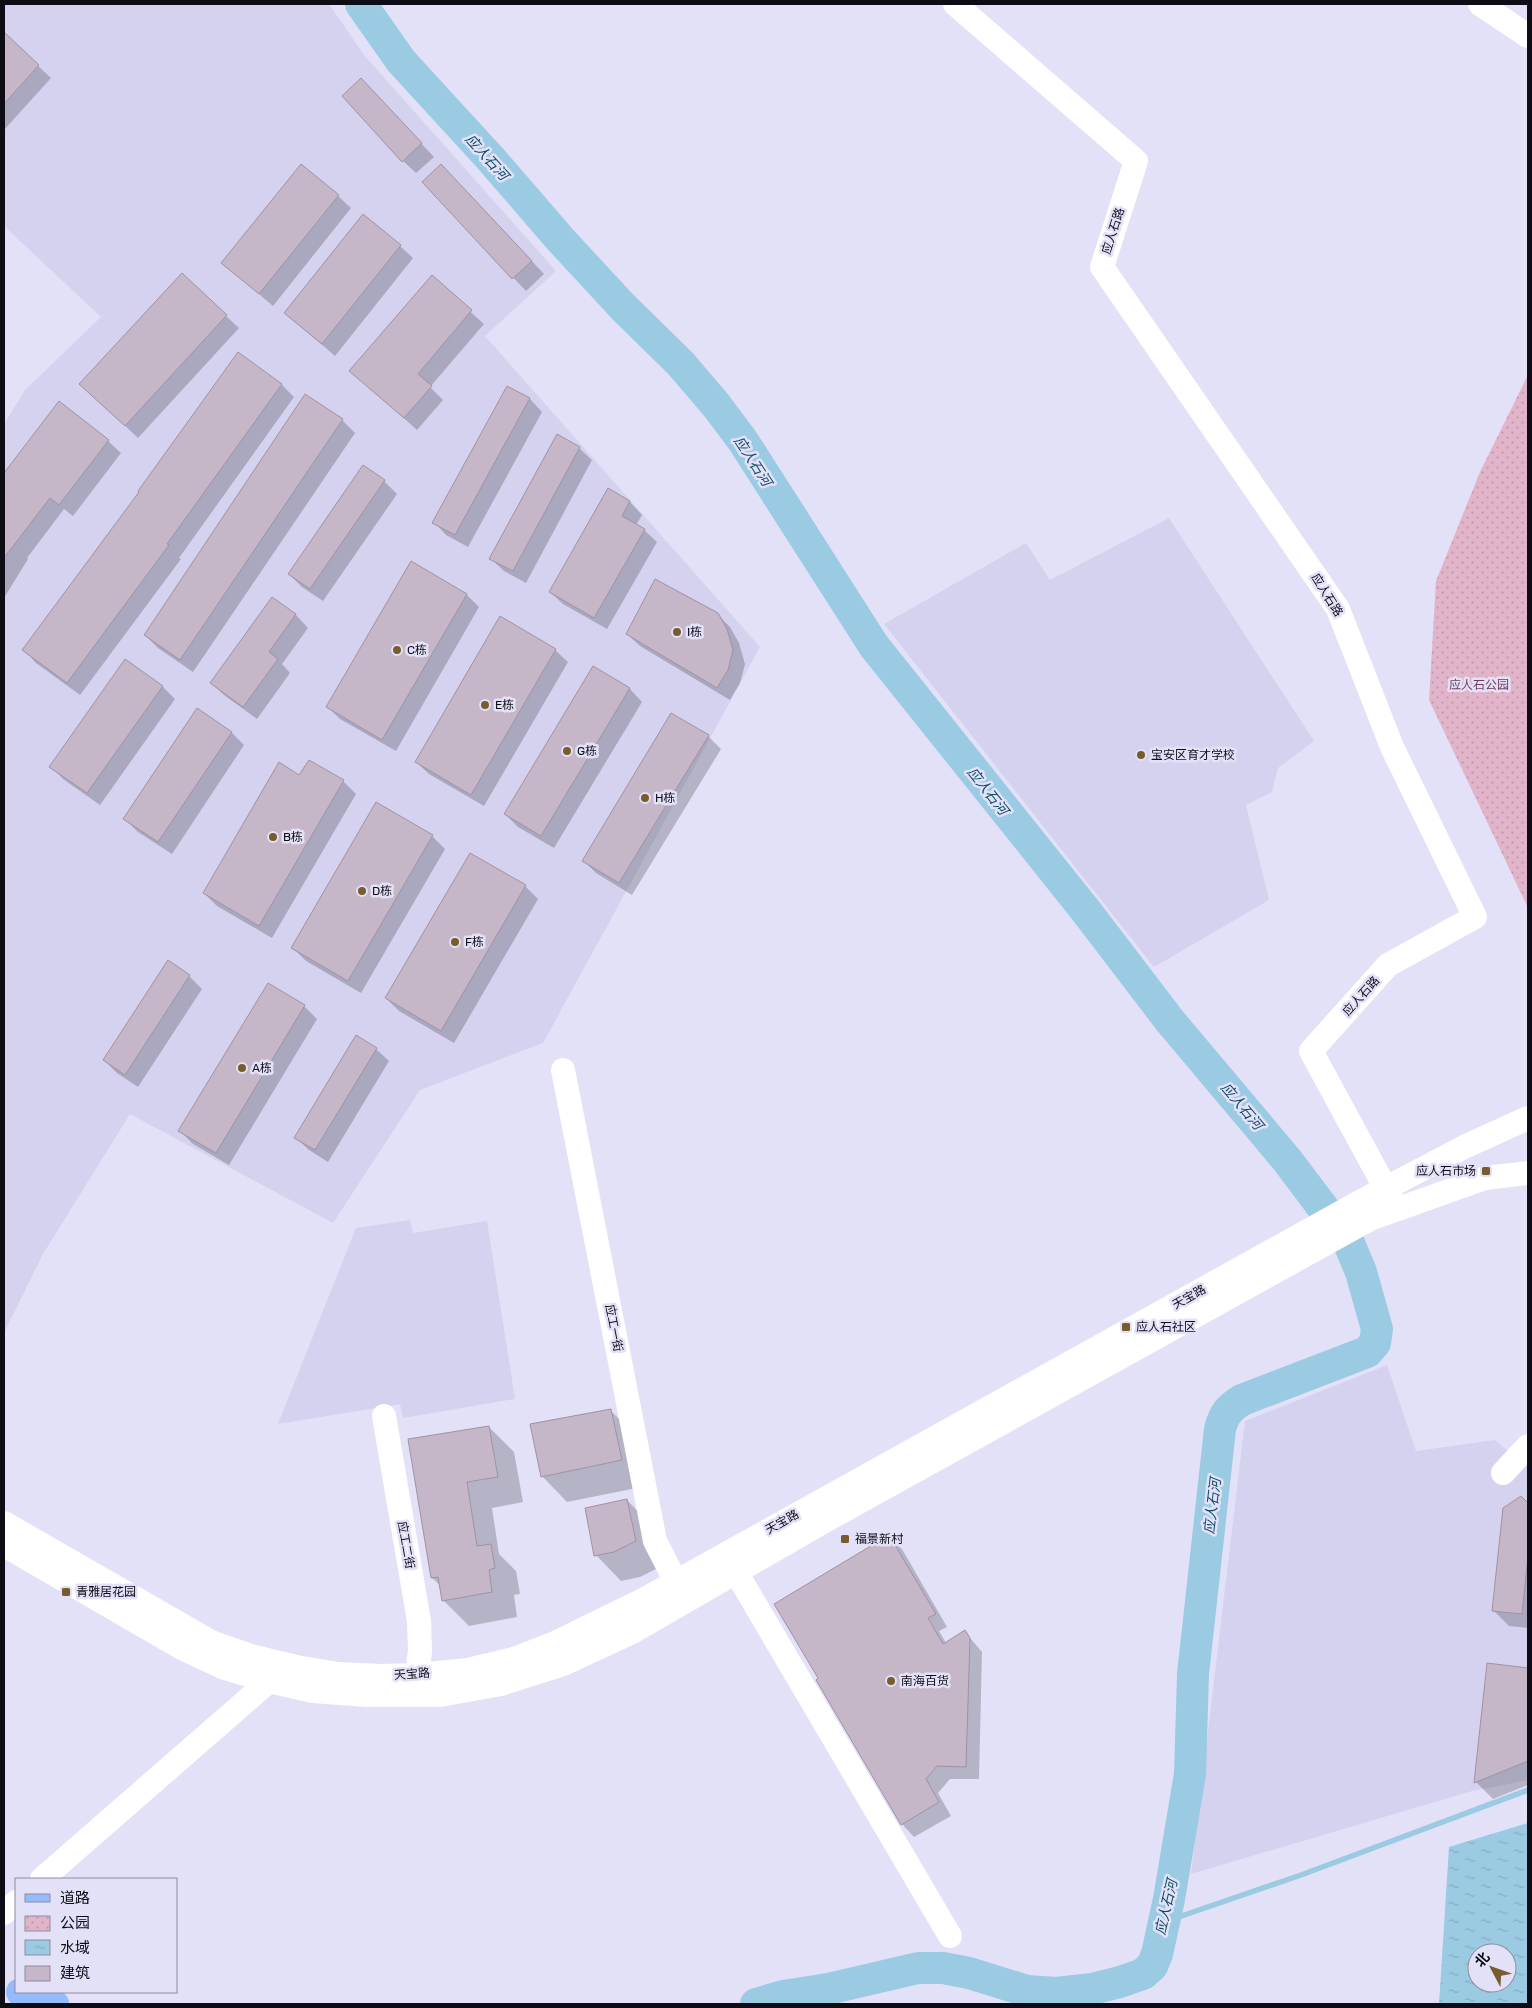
<svg xmlns="http://www.w3.org/2000/svg" width="1532" height="2008" font-family="Rubik,'Noto Sans SC',sans-serif">
  <style>
    .built { fill: #d4d2ee }
    .park { fill: url(#park-dots) }
    .water { fill: url(#water-ripples); fill-rule: evenodd }
    .shadow { fill: #0003 }
    .lines { fill: none; stroke-linecap: round; stroke-linejoin: round }
    .stream { stroke: #9bcbe3; stroke-width: 5.5 }
    .river { stroke: #9bcbe3; stroke-width: 32 }
    .building { fill: #c5b6c8; stroke: #a092a4 }
    .minor { stroke: #fff; stroke-width: 24 }
    .major { stroke: #94bbfe; stroke-width: 28 }
    .poi-dot { fill: #775c2e; stroke: #e3e1f8; stroke-width: 2 }
    .labels { text-anchor: middle; stroke-width: 5; stroke-linejoin: round; paint-order: stroke }
    .street-label { font-size: 12px; fill: #0e0d15; stroke: #e3e1f8 }
    .poi-label { font-size: 12px; fill: #0e0d15; stroke: #e3e1f8; text-anchor: start }
    .park-label { font-size: 12px; fill: #763b59; stroke: #e3e1f8 }
    .water-label { font-size: 14px; font-style: italic; fill: #0d4b64; stroke: #e3e1f8 }
  </style>
  <defs>
    <pattern id="park-dots" width="8" height="8" patternUnits="userSpaceOnUse" patternTransform="scale(1.25)"><rect width="8" height="8" fill="#e1b4c9"/><path d="M2 2h.1M6 6h.1" fill="none" stroke="#c09aac" stroke-width="1.8" stroke-linecap="round"/></pattern>
    <pattern id="water-ripples" width="26" height="14" patternUnits="userSpaceOnUse" patternTransform="scale(1.25)"><rect width="26" height="14" fill="#9bcbe3"/><path d="M2 4q2-2 4 0t4 0M15 11q2-2 4 0t4 0" fill="none" stroke="#84adc2"/></pattern>
  </defs>
  <rect width="100%" height="100%" fill="#e3e1f8"/>
  <path class="built" d="M4,4H329L364,55L556,271L485,336L760,647L543,1043L420,1090L333,1223L130,1114L43,1254L4,1333V424L25,390L101,317L4,226Z
    M1169,518L1314,741L1278,768L1272,792L1246,805L1269,900L1154,967L884,624L1026,543L1050,580Z
    M410,1220L413,1233L487,1221L515,1399L403,1418L400,1404L278,1424L356,1228Z
    M1387,1365L1416,1451L1495,1440L1526,1467L1528,1465V1780L1472,1791L1191,1874L1245,1421Z"/>
  <path class="park" d="M1528,375V908L1429,700L1436,581L1480,472Z"/>
  <path class="water" d="M1528,1823V2004H1439L1449,1847ZM1477,1953H1507V1983H1477Z"/>
  <path class="shadow" d="M4,34L51,78L4,130Z
    M374,93L434,157L416,173L403,161Z
    M454,178L544,274L526,291L423,182Z
    M338,196L351,208L273,306L223,263Z
    M400,246L413,258L335,356L285,313Z
    M432,277L484,324L430,387L443,400L417,430L351,371Z
    M226,316L239,328L138,438L94,396Z
    M282,385L294,397L179,558L181,559L80,695L36,663L24,650Z
    M508,387L530,399L542,412L468,547L446,535L434,522Z
    M59,403L108,441L121,453L73,516L64,509L27,558L28,559L4,598V475Z
    M342,420L355,433L193,672L158,648L145,635Z
    M579,448L592,460L526,583L504,571L491,559Z
    M363,466L384,481L397,494L323,601L302,587L289,574Z
    M608,490L630,502L642,515L636,525L644,530L657,542L607,629L563,604L550,592Z
    M412,563L467,595L479,607L396,751L340,719L328,707Z
    M272,599L296,615L308,628L282,664L290,673L257,719L224,695L211,683Z
    M717,614L730,627L739,643L745,664L740,683L730,700L640,646L627,634Z
    M555,650L568,662L484,806L429,774L416,762Z
    M594,668L630,689L642,702L554,848L518,827L505,814Z
    M162,686L175,699L100,805L63,779L51,766Z
    M198,710L232,733L244,745L172,854L138,832L125,819Z
    M708,736L721,749L632,895L596,873L584,861Z
    M343,781L356,794L272,938L217,906L204,893Z
    M432,836L445,849L361,993L306,961L293,948Z
    M525,886L538,899L454,1043L399,1011L386,998Z
    M168,962L189,976L202,989L138,1087L117,1073L104,1060Z
    M268,984L304,1006L317,1019L229,1165L193,1144L180,1131Z
    M376,1049L389,1061L328,1162L309,1150L296,1138Z
    M611,1411L636,1436L647,1486L567,1502L542,1476Z
    M489,1427L514,1452L523,1502L492,1508L499,1554L516,1571L520,1594L514,1595L517,1617L469,1626L443,1600L441,1586L432,1578L410,1440Z
    M1521,1498L1528,1504V1628L1509,1626L1494,1611Z
    M627,1500L652,1526L660,1567L640,1577L621,1581L596,1555Z
    M889,1537L902,1549L947,1627L939,1631L946,1643L965,1632L982,1652L979,1779H950L938,1793L951,1816L914,1837L902,1824Z
    M1488,1665L1528,1669V1785L1493,1799L1476,1782Z"/>
  <g class="lines">
    <path class="stream" d="M1164,1922L1301,1875L1528,1790"/>
    <path class="river" d="M361,4L401,61L490,158L560,239L622,306L681,364L716,405L743,441L874,646L1086,911L1170,1021L1287,1160L1348,1241L1361,1272L1377,1329L1375,1343L1367,1352L1242,1400C1229,1408 1224,1414 1220,1429L1193,1674L1190,1774L1169,1899L1157,1954L1152,1966L1143,1974L1120,1982L1092,1989L1056,1993L1027,1991L969,1973L943,1968H918L828,1989L783,1996L756,2004"/>
  </g>
  <path class="building" d="M4,32L39,65L4,104Z
    M361,78L422,143L402,162L342,96Z
    M301,164L339,195L259,294L221,263Z
    M441,164L532,261L512,279L422,182Z
    M363,214L401,245L322,344L284,313Z
    M182,273L227,315L125,426L79,384Z
    M432,275L472,310L418,374L432,386L404,418L349,371Z
    M238,352L282,384L167,544L169,545L67,683L22,650L139,492L138,491Z
    M507,386L530,398L455,535L432,523Z
    M305,394L343,419L180,660L144,635Z
    M59,401L109,440L59,505L50,498L4,558V473Z
    M557,434L580,447L513,571L489,559Z
    M363,465L385,480L310,589L288,574Z
    M608,488L630,501L622,516L645,529L594,618L549,592Z
    M411,561L467,594L382,740L326,707Z
    M655,579L718,613L727,629L733,650L728,670L717,688L626,634Z
    M272,597L296,614L269,652L278,659L243,707L210,683Z
    M500,616L556,649L471,795L415,762Z
    M125,659L163,686L87,793L49,767Z
    M593,666L630,688L541,836L504,814Z
    M197,708L232,732L158,842L123,819Z
    M671,713L709,735L619,883L582,861Z
    M309,760L344,780L259,926L203,893L279,762L299,775Z
    M376,802L433,835L348,981L291,948Z
    M470,853L526,885L441,1031L385,998Z
    M168,960L190,975L125,1075L103,1060Z
    M268,983L305,1005L216,1153L178,1131Z
    M356,1035L377,1048L315,1150L294,1138Z
    M611,1409L622,1460L541,1477L530,1424Z
    M489,1426L498,1477L467,1482L477,1546L491,1544L495,1568L489,1570L492,1592L442,1601L438,1577L431,1578L408,1439Z
    M1521,1496L1528,1503V1556L1522,1614L1492,1611L1503,1508Z
    M627,1499L636,1541L614,1552L594,1556L585,1508Z
    M889,1535L936,1614L928,1618L943,1644L965,1630L970,1638L966,1767L937,1766L926,1779L939,1802L901,1825L816,1680L818,1678L774,1604Z
    M1487,1663L1528,1668V1761L1474,1783Z"/>
  <g class="lines">
    <path class="minor" d="M955,4L1136,161L1102,267L1338,609L1392,747L1475,917L1388,965L1311,1051L1393,1202
      M1480,4L1528,36
      M563,1070L655,1541L676,1582
      M384,1416L419,1621L420,1651L417,1675
      M1503,1473L1528,1446
      M4,1523L211,1642L251,1656L296,1667L338,1674L382,1676L417,1675L468,1670L514,1659L553,1644L645,1599L1358,1203L1464,1147L1528,1118
      M4,1545L182,1648L225,1668L269,1681L313,1691L367,1695H440L501,1684L563,1664L632,1632L821,1523L1370,1219L1485,1178L1528,1173
      M736,1572L950,1936
      M42,1879L269,1681
      M4,1913L16,1902"/>
    <path class="major" d="M20,1992L55,2004"/>
  </g>
  <g class="poi-dot">
    <circle cx="677" cy="632" r="5"/>
    <circle cx="397" cy="650" r="5"/>
    <circle cx="485" cy="705" r="5"/>
    <circle cx="567" cy="751" r="5"/>
    <circle cx="1141" cy="755" r="5"/>
    <circle cx="645" cy="798" r="5"/>
    <circle cx="273" cy="837" r="5"/>
    <circle cx="362" cy="891" r="5"/>
    <circle cx="455" cy="942" r="5"/>
    <circle cx="242" cy="1068" r="5"/>
    <rect x="1481" y="1166" width="10" height="10" rx="2.5"/>
    <rect x="1121" y="1322" width="10" height="10" rx="2.5"/>
    <rect x="840" y="1534" width="10" height="10" rx="2.5"/>
    <rect x="61" y="1587" width="10" height="10" rx="2.5"/>
    <circle cx="891" cy="1681" r="5"/>
  </g>
  <g class="labels">
    <g class="street-label">
      <text transform="translate(1113 231) rotate(-72)" y="4">应人石路</text>
      <text transform="translate(1327 595) rotate(58)" y="4">应人石路</text>
      <text transform="translate(1361 996) rotate(-48)" y="4">应人石路</text>
      <text transform="translate(1189 1297) rotate(-29)" y="4">天宝路</text>
      <text transform="translate(614 1328) rotate(79)" y="4">应工一街</text>
      <text transform="translate(782 1522) rotate(-29)" y="4">天宝路</text>
      <text transform="translate(406 1545) rotate(80)" y="4">应工二街</text>
      <text transform="translate(412 1674) rotate(-4)" y="4">天宝路</text>
    </g>
    <g class="poi-label">
      <text x="687" y="636">I栋</text>
      <text x="407" y="654">C栋</text>
      <text x="495" y="709">E栋</text>
      <text x="577" y="755">G栋</text>
      <text x="1151" y="759">宝安区育才学校</text>
      <text x="655" y="802">H栋</text>
      <text x="283" y="841">B栋</text>
      <text x="372" y="895">D栋</text>
      <text x="465" y="946">F栋</text>
      <text x="252" y="1072">A栋</text>
      <text x="1476" y="1175" text-anchor="end">应人石市场</text>
      <text x="1136" y="1331">应人石社区</text>
      <text x="855" y="1543">福景新村</text>
      <text x="76" y="1596">青雅居花园</text>
      <text x="901" y="1685">南海百货</text>
    </g>
    <g class="park-label">
      <text x="1479" y="689">应人石公园</text>
    </g>
    <g class="water-label">
      <text transform="translate(487 157) rotate(48)" y="5">应人石河</text>
      <text transform="translate(753 461) rotate(57)" y="5">应人石河</text>
      <text transform="translate(988 791) rotate(52)" y="5">应人石河</text>
      <text transform="translate(1242 1106) rotate(50)" y="5">应人石河</text>
      <text transform="translate(1212 1506) rotate(-83)" y="5">应人石河</text>
      <text transform="translate(1166 1907) rotate(-77)" y="5">应人石河</text>
    </g>
  </g>
  <rect width="1532" height="2008" fill="none" stroke="#0e0d15" stroke-width="10"/>
  <rect x="15" y="1878" width="162" height="115" fill="#e3e1f8" stroke="#8e8c9d"/>
  <rect x="25" y="1894" width="25" height="8" fill="#94bbfe" stroke="#8e8c9d"/>
  <text x="60" y="1903" font-size="15" fill="#0e0d15">道路</text>
  <rect x="25" y="1916" width="25" height="15" fill="url(#park-dots)" stroke="#8e8c9d"/>
  <text x="60" y="1928" font-size="15" fill="#0e0d15">公园</text>
  <rect x="25" y="1940" width="25" height="15" fill="url(#water-ripples)" stroke="#8e8c9d"/>
  <text x="60" y="1953" font-size="15" fill="#0e0d15">水域</text>
  <rect x="25" y="1966" width="25" height="15" fill="#c5b6c8" stroke="#8e8c9d"/>
  <text x="60" y="1978" font-size="15" fill="#0e0d15">建筑</text>
  <g transform="translate(1492 1968) rotate(311)"><circle r="24" fill="#e3e1f8" stroke="#8e8c9d"/>
  <path d="M0-4L9 19L0 12L-9 19Z" fill="#775c2e"/>
  <text y="-8" font-size="14" font-weight="bold" text-anchor="middle" fill="#0e0d15">北</text>
  </g>
</svg>
